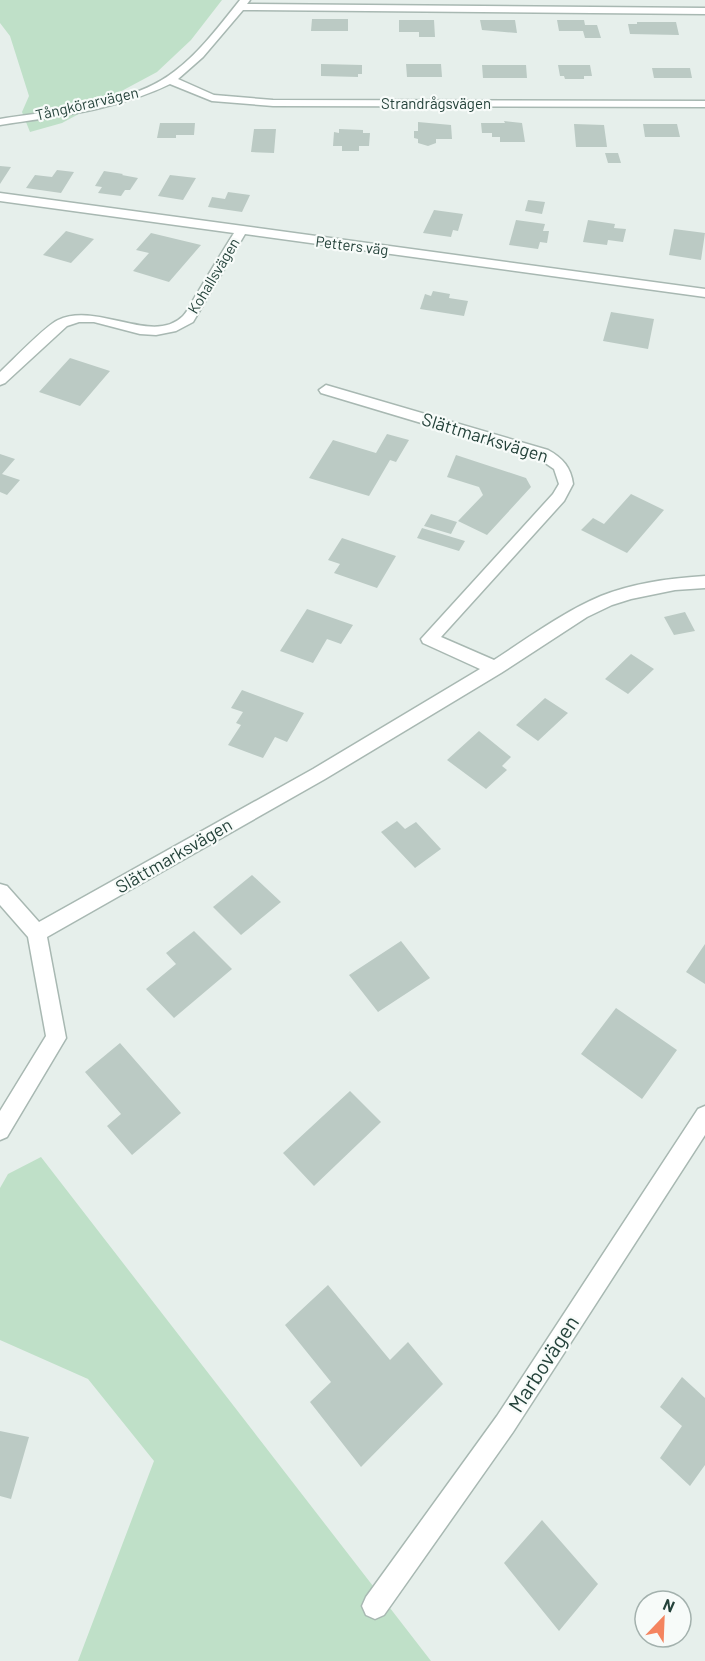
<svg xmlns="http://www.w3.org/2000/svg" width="705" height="1661" font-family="Barlow,sans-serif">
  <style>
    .green { fill: #bfe0c8 }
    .building { fill: #bbcac4 }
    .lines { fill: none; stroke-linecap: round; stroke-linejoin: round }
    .minor-casing { stroke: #a8b8b2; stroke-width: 3 }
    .minor { fill: #fff; fill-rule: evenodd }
    .labels { text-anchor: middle; stroke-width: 4.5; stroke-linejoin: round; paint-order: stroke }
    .far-street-label { font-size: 15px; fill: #24423a; stroke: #f7fbf9 }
    .street-label { font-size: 18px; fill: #24423a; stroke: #f7fbf9 }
    .near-street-label { font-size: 21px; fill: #24423a; stroke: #f7fbf9 }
  </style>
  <rect width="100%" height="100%" fill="#e6efeb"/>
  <path class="green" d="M0,0H222L191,40L157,72L62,123L30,132L22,112L29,96L10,36L0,23Z
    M41,1157L431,1661H78L154,1461L88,1379L0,1340V1188L8,1174Z"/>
  <path class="building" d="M312,19H348V31H311Z
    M399,20H434L435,37H419V32H399Z
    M480,20H515L517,33L482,30Z
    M557,20H584L585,25H597L601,38H585L583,31H559Z
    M637,22H676L679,35L630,34L628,24H637Z
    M321,64L362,65V74H358V77L321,76Z
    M406,64H441L442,77H407Z
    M482,65H526L527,78H483Z
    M558,65H590L592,76H584V79H565L564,76H560Z
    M652,68H690L692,78H654Z
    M504,121L522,123L525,142H500V137H492V133H482L481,123H505Z
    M418,122L451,125L452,139H436V143L428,146L418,143V139L414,138V131H418Z
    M160,123H195L194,135H176V138H157Z
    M574,124L604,125L607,147H576Z
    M643,124H677L680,137H645Z
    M254,129H276L274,153L251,152Z
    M339,129L363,130V133H370L369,146H359V151H342V146H333L334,132L339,133Z
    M605,153H618L621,163H608Z
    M0,166L11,167L0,184Z
    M57,170L74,172L61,193L26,188L35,175L52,177Z
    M104,171L123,174L122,175L138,178L130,190H125L121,196L98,193L102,187L95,186Z
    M170,175L196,178L183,200L158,196Z
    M228,192L250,195L242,212L208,207L212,197L225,199Z
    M528,200L545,202L542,214L525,211Z
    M434,210L463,214L458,231L453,230L451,237L423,233Z
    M516,220L545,224L543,231H549L547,243L540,242L538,249L509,245Z
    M588,220L615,224L614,228L626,229L623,242L608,240L607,245L583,242Z
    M674,229L705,233L701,260L669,255Z
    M66,231L94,239L71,263L43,255Z
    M151,233L201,245L169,282L133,271L149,253L136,250Z
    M433,291L450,294L449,298L468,301L464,316L420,309L425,294L431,296Z
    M611,312L654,319L648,349L603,341Z
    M70,358L110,371L80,406L39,392Z
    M387,434L409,440L396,462L390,460L369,496L309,478L333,440L376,453Z
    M0,454L15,459L2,474L20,480L7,495L0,492Z
    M456,455L526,478L531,487L487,535L458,521L483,495L479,487L447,477Z
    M631,494L664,510L627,553L581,530L593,518L604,524Z
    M431,514L457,522L451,534L424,526Z
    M422,528L465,541L459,551L417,538Z
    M342,538L396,556L377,588L334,573L340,564L328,560Z
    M307,609L353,625L341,644L327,639L313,663L280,651Z
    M685,612L695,631L674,635L664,617Z
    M631,654L654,669L628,694L605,679Z
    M242,690L304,713L287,742L275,737L263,758L228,745L241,725L236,723L243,712L231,708Z
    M545,698L568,713L538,741L516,725Z
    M479,731L511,757L502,766L507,770L486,789L447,760Z
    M397,821L405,829L416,822L441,849L415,868L381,832Z
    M252,875L281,902L241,935L213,907Z
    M194,931L232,969L174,1018L146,989L176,964L166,953Z
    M401,941L430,978L378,1012L349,975Z
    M705,944V984L686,972Z
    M616,1008L677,1050L642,1099L581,1054Z
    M120,1043L181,1113L132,1155L107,1126L121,1114L85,1072Z
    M350,1091L381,1122L314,1186L283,1153Z
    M328,1285L390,1360L408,1342L443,1384L361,1467L310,1402L331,1382L285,1325Z
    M682,1377L705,1398V1465L690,1486L660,1458L682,1426L660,1407Z
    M0,1431L29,1437L11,1499L0,1496Z
    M542,1520L598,1584L559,1631L504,1563Z"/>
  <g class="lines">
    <defs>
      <path id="minor" d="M240,0H250L247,4L705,8V14L243,10L203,57L178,79L214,95L273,100L705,101V107L273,106L212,101L170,84C117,110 58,116 0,125V119C54,110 131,106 175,71C200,52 220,25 240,0Z
        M0,193L705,289V297L245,234L193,322L176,331L156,335L140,334L94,322H79L67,326L5,383L0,385V372C13,360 45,326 58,320C97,301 153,346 183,316C189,310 193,299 198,292C210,272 222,252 234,233L0,201Z
        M326,385L548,450C563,458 571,468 573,484L564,501L441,637L494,660C528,638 563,612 601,596C633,583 671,578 705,576V588L675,590L631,599L612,605L587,617L501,673L325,779L47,937L66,1038L7,1137L0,1140V1111L46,1036L28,937L0,905V884L7,886L39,922L313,769L480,669L423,643L421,639L553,494L559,484L554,469L538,458L321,393L319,390Z
        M705,1106V1135L513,1432L384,1615L375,1619L366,1615L362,1606L366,1597L497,1416L698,1109Z"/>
    </defs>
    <use href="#minor" class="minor-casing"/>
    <use href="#minor" class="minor"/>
  </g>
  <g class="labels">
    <g class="far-street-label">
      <text transform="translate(87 104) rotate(-13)" y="5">Tångkörarvägen</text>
      <text x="436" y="109">Strandrågsvägen</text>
      <text transform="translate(352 246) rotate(7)" y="5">Petters väg</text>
      <text transform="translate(214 276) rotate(-59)" y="5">Kohallsvägen</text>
    </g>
    <g class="street-label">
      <text transform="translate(485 438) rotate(17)" y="6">Slättmarksvägen</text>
      <text transform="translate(174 856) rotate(-30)" y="6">Slättmarksvägen</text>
    </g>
    <g class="near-street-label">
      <text transform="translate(544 1364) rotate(-57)" y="7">Marbovägen</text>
    </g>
  </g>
  <g transform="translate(663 1619) rotate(23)"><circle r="28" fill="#f7fbf9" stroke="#a3b1ad" stroke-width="1.5"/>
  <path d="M0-4.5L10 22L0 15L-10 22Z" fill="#f4845f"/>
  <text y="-9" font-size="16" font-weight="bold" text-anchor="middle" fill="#24423a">N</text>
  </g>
</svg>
